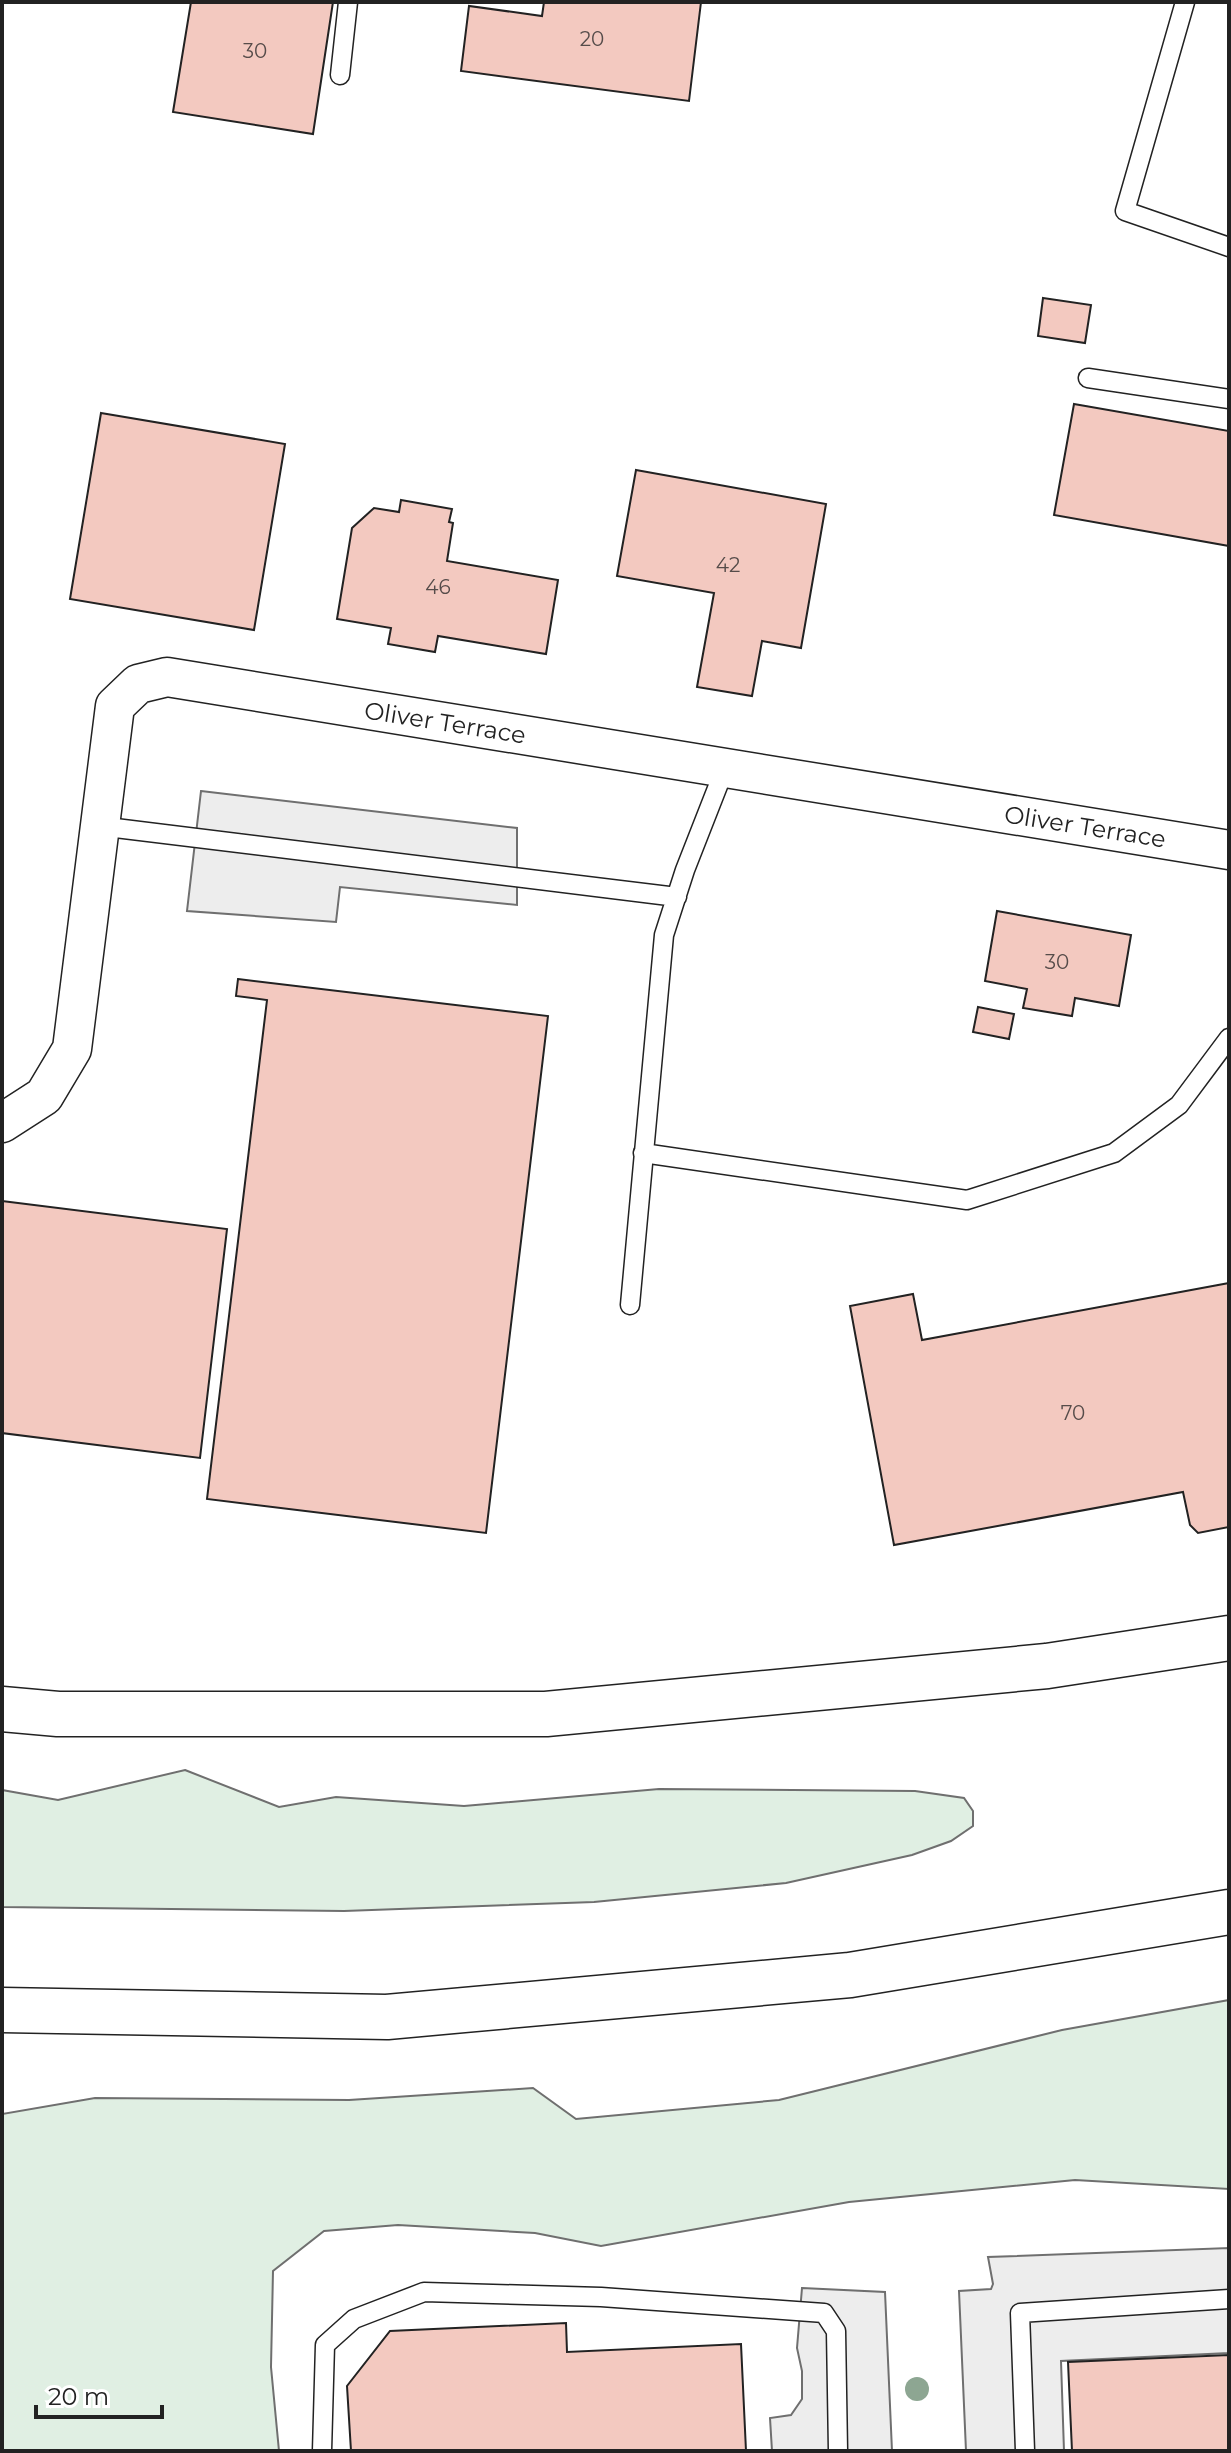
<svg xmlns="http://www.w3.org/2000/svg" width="1231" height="2453" font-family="Montserrat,sans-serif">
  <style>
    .green { fill: #e0efe3; stroke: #6f6f6f; stroke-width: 2 }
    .parking { fill: #ededed; stroke: #6f6f6f; stroke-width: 2 }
    .building { fill: #f3c9c0; stroke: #222; stroke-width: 2 }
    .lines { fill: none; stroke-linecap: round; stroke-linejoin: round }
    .service-casing { stroke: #222; stroke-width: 21 }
    .minor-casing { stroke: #222; stroke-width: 41 }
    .motorway-casing { stroke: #222; stroke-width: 47 }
    .service { stroke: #fff; stroke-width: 18 }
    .minor { stroke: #fff; stroke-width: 38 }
    .motorway { stroke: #fff; stroke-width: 44 }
    .tree { fill: #8da692 }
    .labels { text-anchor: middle; stroke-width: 6; stroke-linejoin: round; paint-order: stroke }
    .number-label { font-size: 20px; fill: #564c4a }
    .street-label { font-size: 24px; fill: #222; stroke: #fff }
  </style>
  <rect width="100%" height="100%" fill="#fff"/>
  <path class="green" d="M185,1770L279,1807L336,1797L464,1806L659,1789L915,1791L964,1798L973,1811V1826L951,1841L912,1855L786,1883L594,1902L344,1911L2,1907V1790L58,1800Z
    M1229,2000V2189L1075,2180L849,2202L601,2246L535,2233L398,2225L324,2231L273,2271L271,2367L279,2451H2V2114L95,2098L349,2100L533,2088L576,2119L779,2100L1062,2030Z"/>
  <path class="parking" d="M201,791L517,828V905L340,887L336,922L187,911Z
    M1229,2248V2353L1061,2361L1064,2451H966L959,2291L991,2289L993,2284L988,2257Z
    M802,2288L885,2292L892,2451H772L770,2418L791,2415L802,2399V2371L797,2348Z"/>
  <path class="building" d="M191,2H333L313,134L173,112Z
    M544,2H701L689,101L461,71L469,6L542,16Z
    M1043,298L1091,305L1085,343L1038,336Z
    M1074,404L1229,431V546L1054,515Z
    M101,413L285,444L254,630L70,599Z
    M636,470L826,504L801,648L762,641L752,696L697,687L714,593L617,576Z
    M401,500L452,509L449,522L453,523L447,561L558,580L546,654L438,636L435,652L388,644L391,628L337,619L352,528L374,508L399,512Z
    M997,911L1131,935L1119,1006L1075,998L1072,1016L1023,1008L1027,989L985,981Z
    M238,979L548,1016L486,1533L207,1499L267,1000L236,996Z
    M978,1007L1014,1014L1009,1039L973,1032Z
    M2,1201L227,1229L200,1458L2,1433Z
    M1229,1283V1527L1198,1533L1190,1525L1183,1492L894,1545L850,1306L913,1294L922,1340Z
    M566,2323L567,2352L741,2344L746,2451H351L347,2386L390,2331Z
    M1229,2355V2451H1072L1068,2362Z"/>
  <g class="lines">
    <defs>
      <path id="service" d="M1185,2L1125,211L1229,247
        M340,75L348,2
        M1088,378L1229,399
        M99,826L677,897
        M643,1153L967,1200L1114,1153L1179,1105L1229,1038
        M630,1305L664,935L685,870L725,768
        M322,2451L325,2345L354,2319L424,2292L601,2297L824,2313L836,2331L838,2451
        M1025,2451L1020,2313L1229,2299"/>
      <path id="minor" d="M2,1123L44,1096L72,1049L115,706L138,684L167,677L1229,850"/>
      <path id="motorway" d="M2,1709L58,1714H546L1047,1666L1229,1638
        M2,2010L387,2017L850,1975L1229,1912"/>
    </defs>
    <use href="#service" class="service-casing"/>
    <use href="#minor" class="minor-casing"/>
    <use href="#motorway" class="motorway-casing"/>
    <use href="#service" class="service"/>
    <use href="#minor" class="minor"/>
    <use href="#motorway" class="motorway"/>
  </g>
  <circle class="tree" cx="917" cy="2389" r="12"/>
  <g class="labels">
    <g class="number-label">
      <text x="592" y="46">20</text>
      <text x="255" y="58">30</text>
      <text x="728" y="572">42</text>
      <text x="438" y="594">46</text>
      <text x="1057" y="969">30</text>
      <text x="1073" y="1420">70</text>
    </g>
    <g class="street-label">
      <text transform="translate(445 723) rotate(9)" y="8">Oliver Terrace</text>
      <text transform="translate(1085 827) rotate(9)" y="8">Oliver Terrace</text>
    </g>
  </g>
  <rect width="1231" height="2453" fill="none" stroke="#222222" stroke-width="8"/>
  <path d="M36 2405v12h126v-12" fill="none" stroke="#222222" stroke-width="4"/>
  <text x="48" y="2405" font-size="24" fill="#222222" stroke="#ffffff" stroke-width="6" paint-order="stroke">20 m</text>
</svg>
